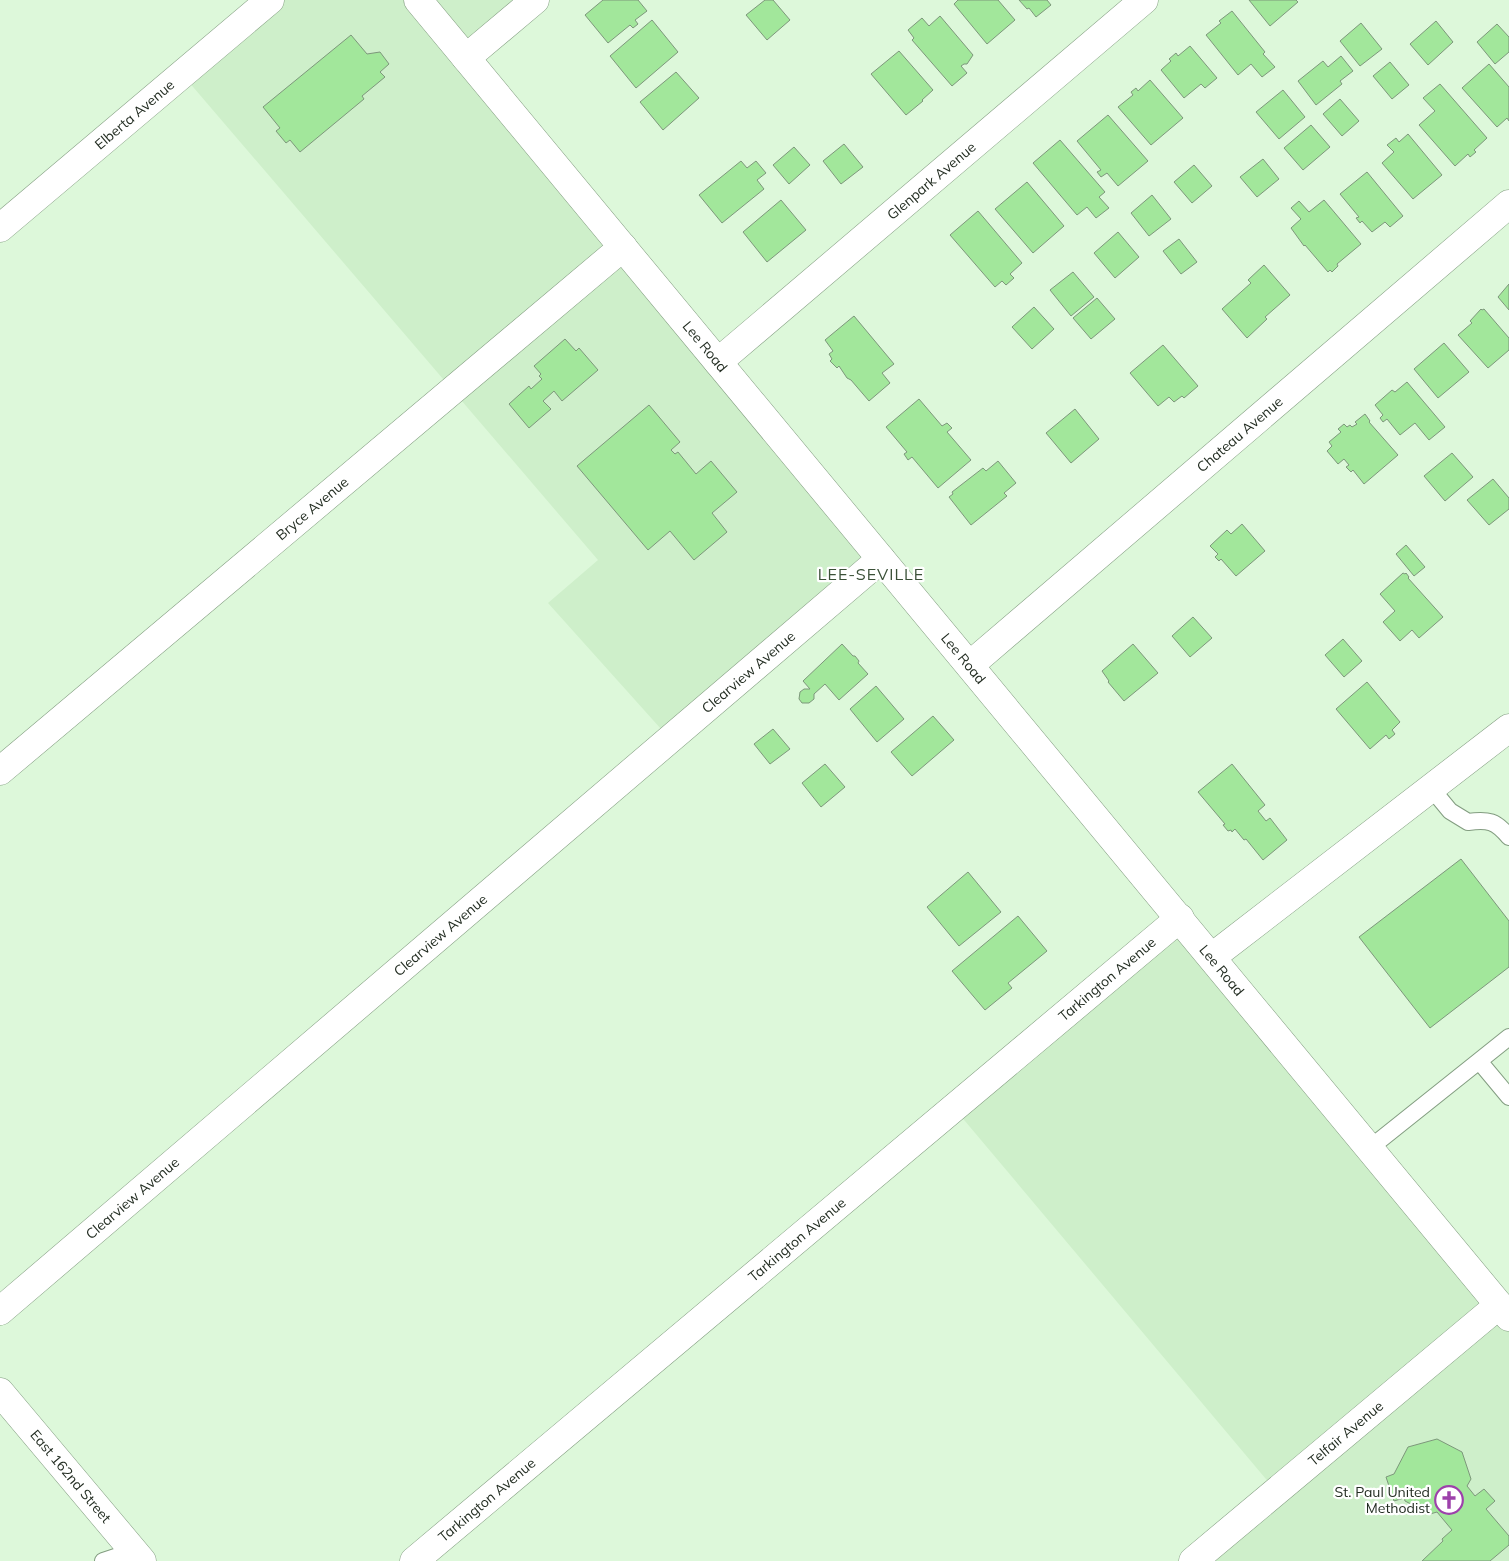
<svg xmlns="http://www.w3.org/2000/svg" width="1509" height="1561" font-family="Mulish,sans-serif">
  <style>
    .built { fill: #ceefca }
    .building { fill: #a2e79b; stroke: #7d977b }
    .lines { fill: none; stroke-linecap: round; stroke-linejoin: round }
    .lane-casing { stroke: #839d81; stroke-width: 18 }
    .street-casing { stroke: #839d81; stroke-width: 29 }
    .secondary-casing { stroke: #839d81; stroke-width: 29 }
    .lane { stroke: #fff; stroke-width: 16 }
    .street { stroke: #fff; stroke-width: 28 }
    .secondary { stroke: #fff; stroke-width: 28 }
    .labels { text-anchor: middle; stroke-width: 4.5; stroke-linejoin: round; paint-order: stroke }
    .street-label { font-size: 14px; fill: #232d22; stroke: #fff }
    .poi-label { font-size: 14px; fill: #232d22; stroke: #fff; text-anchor: end }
    .quarter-label { font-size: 16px; letter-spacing: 1px; fill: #3a5037; stroke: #fff }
  </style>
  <rect width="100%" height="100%" fill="#ddf8da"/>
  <path class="built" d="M270,0H535L466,58L881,559L670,739L548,603L598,560L182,74Z
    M1180,918L1509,1317V1561H1209L1276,1491L954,1108Z"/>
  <path class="building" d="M603,0H638L647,11L635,20L638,24L633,28L630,25L608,43L585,15Z
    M765,0H773L790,20L767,40L746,15Z
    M958,0H998L1015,20L987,44L954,4Z
    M1019,0H1047L1051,5L1036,17L1029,8L1027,9Z
    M1249,0H1296L1298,2L1270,26Z
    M1232,11L1265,52L1263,54L1275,67L1262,77L1251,64L1238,75L1206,35L1221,23L1219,21Z
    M940,16L973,55L967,64H964L961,66L967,73L952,86L912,40L914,38L908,30L922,18L929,26Z
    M652,20L678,52L636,88L610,56Z
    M1436,21L1453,42L1428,65L1410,44Z
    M1361,23L1382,49L1360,66L1340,41Z
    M1497,24L1509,37V52L1495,64L1477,42Z
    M351,35L367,54L380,52L389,64L380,72L385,77L362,96L364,99L300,152L290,140L286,143L276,131L280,128L263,107Z
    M1190,46L1217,78L1205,88L1201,84L1184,98L1161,70L1171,61L1169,59L1176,53L1178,56Z
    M899,51L933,90L922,100L923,101L906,115L871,74Z
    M1341,56L1353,71L1340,81L1342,84L1316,105L1298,81L1323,61L1328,67Z
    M1390,62L1409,85L1392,99L1373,76Z
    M1489,64L1509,87V121L1507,118L1497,127L1462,88Z
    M676,72L699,98L663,130L640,102Z
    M1150,80L1183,118L1151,145L1118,107L1133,95L1131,92L1136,88L1138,91Z
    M1440,84L1487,138L1474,150L1476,152L1470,157L1468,154L1455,166L1419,125L1435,111L1423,98Z
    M1283,90L1305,117L1279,139L1256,112Z
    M1340,99L1359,121L1342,136L1323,114Z
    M1108,115L1148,161L1118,186L1107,173L1101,177L1097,172L1101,170L1077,141Z
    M1311,125L1330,147L1303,170L1284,148Z
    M1408,134L1442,175L1413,199L1382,163L1394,152L1387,145L1396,138L1399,142Z
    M1060,140L1105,192L1099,197L1109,208L1096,218L1087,207L1077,215L1033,163Z
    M844,144L863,167L841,184L823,161Z
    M794,147L810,165L789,184L773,165Z
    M1263,159L1279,179L1257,197L1240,177Z
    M741,161L747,168L756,161L766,173L757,180L764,189L722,223L699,195Z
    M1194,165L1212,186L1192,203L1174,182Z
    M1367,172L1403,216L1390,227L1385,222L1372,232L1362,221L1360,223L1356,218L1359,217L1340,194Z
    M1027,182L1064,226L1033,253L995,209Z
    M1152,195L1171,219L1149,236L1131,213Z
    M781,200L806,230L767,262L743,232Z
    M1324,200L1361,244L1337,264L1338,266L1332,272L1330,270L1328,272L1305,245L1304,246L1291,228L1301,219L1291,208L1299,201L1309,212Z
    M978,211L1022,263L1010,274L1014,278L1006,285L1002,281L995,287L950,235Z
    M1118,232L1139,257L1115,278L1094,253Z
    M1179,239L1197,262L1181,274L1163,251Z
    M1264,265L1290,295L1265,317L1267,319L1247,338L1222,309L1251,283L1248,280Z
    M1073,272L1094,297L1071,316L1050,290Z
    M1509,284V310L1498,297Z
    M1097,298L1115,319L1091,339L1073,318Z
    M1034,307L1054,329L1032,349L1012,327Z
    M1481,309L1482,310L1484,309L1509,338V350L1488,368L1458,335L1472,323L1470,321Z
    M854,316L894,364L882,373L890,383L869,401L851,380L847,378L839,366L837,368L830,361L832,359L829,354L833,351L825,340Z
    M565,339L576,351L579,348L598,370L562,401L554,391L543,401L551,409L529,428L509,404L529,386L531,389L542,379L539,376L541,374L534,366Z
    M1444,343L1469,372L1438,398L1414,369Z
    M1163,345L1198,386L1184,398L1182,396L1174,402L1169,397L1158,406L1130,373Z
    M1407,382L1445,427L1429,440L1415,423L1400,435L1387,419L1383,422L1380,418L1383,415L1375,405L1392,390L1395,392Z
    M919,399L942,426L947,423L952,428L947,432L971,460L938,488L912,457L908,460L904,454L907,452L886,427Z
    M649,405L680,442L671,450L675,454L678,452L696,474L711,461L737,492L712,513L727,532L694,560L670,531L648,550L577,466Z
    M1075,409L1099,439L1071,463L1046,433Z
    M1365,414L1370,421L1369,422L1398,455L1364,484L1353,470L1351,472L1346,467L1349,465L1344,459L1338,464L1327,451L1332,446L1329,442L1341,432L1338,429L1344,424L1347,427L1350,425L1352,427L1357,424L1355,422Z
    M1452,453L1473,477L1445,501L1424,476Z
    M998,461L1016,483L1004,493L1007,496L971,525L949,497L953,494L952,492L983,468L986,471Z
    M1493,479L1509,498V509L1489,525L1467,500Z
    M1242,524L1265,551L1236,576L1221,559L1219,561L1215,557L1218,554L1210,546L1227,530L1231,534Z
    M1406,545L1425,567L1414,576L1396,554Z
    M1403,573L1405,574L1406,573L1409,577L1408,578L1443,617L1419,638L1412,630L1400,641L1383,622L1395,611L1380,594Z
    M1193,617L1212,638L1190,657L1172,636Z
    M1343,639L1362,661L1344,677L1325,655Z
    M842,644L853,656H855L859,661L858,663L868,674L839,700L825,684L814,694V699L809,703H802L799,699L800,692L804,689H810L803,681Z
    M1133,644L1158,673L1124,701L1108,682L1109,681L1102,671Z
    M1367,682L1400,722L1392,730L1395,734L1389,739L1386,735L1370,749L1336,709Z
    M876,686L904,719L877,742L850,709Z
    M933,716L954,740L912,776L891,752Z
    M773,729L790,749L770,764L754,744Z
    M825,764L845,787L821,807L802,783Z
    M1232,764L1265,805L1258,811L1266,821L1270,818L1287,840L1263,860L1246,839L1244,840L1235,829L1232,832L1231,830L1228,831L1223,825L1225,824L1198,792Z
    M1461,859L1509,921V967L1430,1028L1359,937Z
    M968,872L1001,912L959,946L927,907Z
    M1018,916L1047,951L1008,983L1012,988L985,1010L952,971Z
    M1437,1439L1462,1452L1471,1479L1467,1486L1475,1496L1484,1489L1495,1501L1486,1509L1509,1536V1545L1490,1561H1422L1443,1541L1442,1539L1452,1530L1437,1512L1430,1514L1405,1501L1404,1498L1394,1501L1386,1477L1394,1474L1408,1447Z"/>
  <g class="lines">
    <defs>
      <path id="lane" d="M1431,788L1450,811L1468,822C1488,819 1496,821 1509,837
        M1479,1061L1509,1037
        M1370,1148L1479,1061L1509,1097
        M103,1561L133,1551"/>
      <g id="street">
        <path d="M466,58L535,0"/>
        <path id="s1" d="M0,228L270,0"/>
        <path id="s2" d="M718,362L1144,0"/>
        <path id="s3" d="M970,665L1509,204"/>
        <path id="s4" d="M0,771L623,247"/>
        <path d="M1212,957L1509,728"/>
        <path id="s5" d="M0,1311L881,559"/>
        <path id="s6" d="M0,1392L142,1561"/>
        <path id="s7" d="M414,1561L1180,918"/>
        <path id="s8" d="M1193,1561L1499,1305"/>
      </g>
      <g id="secondary">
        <path id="s9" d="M418,0L1509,1317"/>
      </g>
    </defs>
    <use href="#lane" class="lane-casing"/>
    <use href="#street" class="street-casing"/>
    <use href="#secondary" class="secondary-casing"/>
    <use href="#lane" class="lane"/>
    <use href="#street" class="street"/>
    <use href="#secondary" class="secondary"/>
  </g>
  <defs>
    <symbol id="church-ring" viewBox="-11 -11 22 22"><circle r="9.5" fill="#fff" stroke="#9d41ab" stroke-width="1.5"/><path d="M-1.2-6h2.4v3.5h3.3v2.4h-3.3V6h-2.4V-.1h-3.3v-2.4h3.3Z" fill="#9d41ab"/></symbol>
  </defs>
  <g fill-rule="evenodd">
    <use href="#church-ring" x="1433" y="1484" width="32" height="32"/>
  </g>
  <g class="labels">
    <g class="street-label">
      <text dy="5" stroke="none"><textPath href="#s1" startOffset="176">Elberta Avenue</textPath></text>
      <text dy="5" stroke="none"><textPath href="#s2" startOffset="280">Glenpark Avenue</textPath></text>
      <text dy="5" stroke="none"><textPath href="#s9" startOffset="450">Lee Road</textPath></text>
      <text dy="5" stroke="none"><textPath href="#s3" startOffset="355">Chateau Avenue</textPath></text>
      <text dy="5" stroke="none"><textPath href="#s4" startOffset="408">Bryce Avenue</textPath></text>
      <text dy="5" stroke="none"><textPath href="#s9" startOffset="855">Lee Road</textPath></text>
      <text dy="5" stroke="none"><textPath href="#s5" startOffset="984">Clearview Avenue</textPath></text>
      <text dy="5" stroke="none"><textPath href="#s5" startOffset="579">Clearview Avenue</textPath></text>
      <text dy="5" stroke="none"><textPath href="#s9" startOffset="1260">Lee Road</textPath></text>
      <text dy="5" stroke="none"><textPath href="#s7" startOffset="905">Tarkington Avenue</textPath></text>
      <text dy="5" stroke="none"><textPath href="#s5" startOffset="174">Clearview Avenue</textPath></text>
      <text dy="5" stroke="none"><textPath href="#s7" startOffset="500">Tarkington Avenue</textPath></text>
      <text dy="5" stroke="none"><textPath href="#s8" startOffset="199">Telfair Avenue</textPath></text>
      <text dy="5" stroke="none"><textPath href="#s6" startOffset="110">East 162nd Street</textPath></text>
      <text dy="5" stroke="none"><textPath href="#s7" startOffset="95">Tarkington Avenue</textPath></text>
    </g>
    <g class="poi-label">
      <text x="1430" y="1497">St. Paul United<tspan x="1430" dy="16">Methodist</tspan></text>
    </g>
    <g class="quarter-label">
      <text x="871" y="580">LEE-SEVILLE</text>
    </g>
  </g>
</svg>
